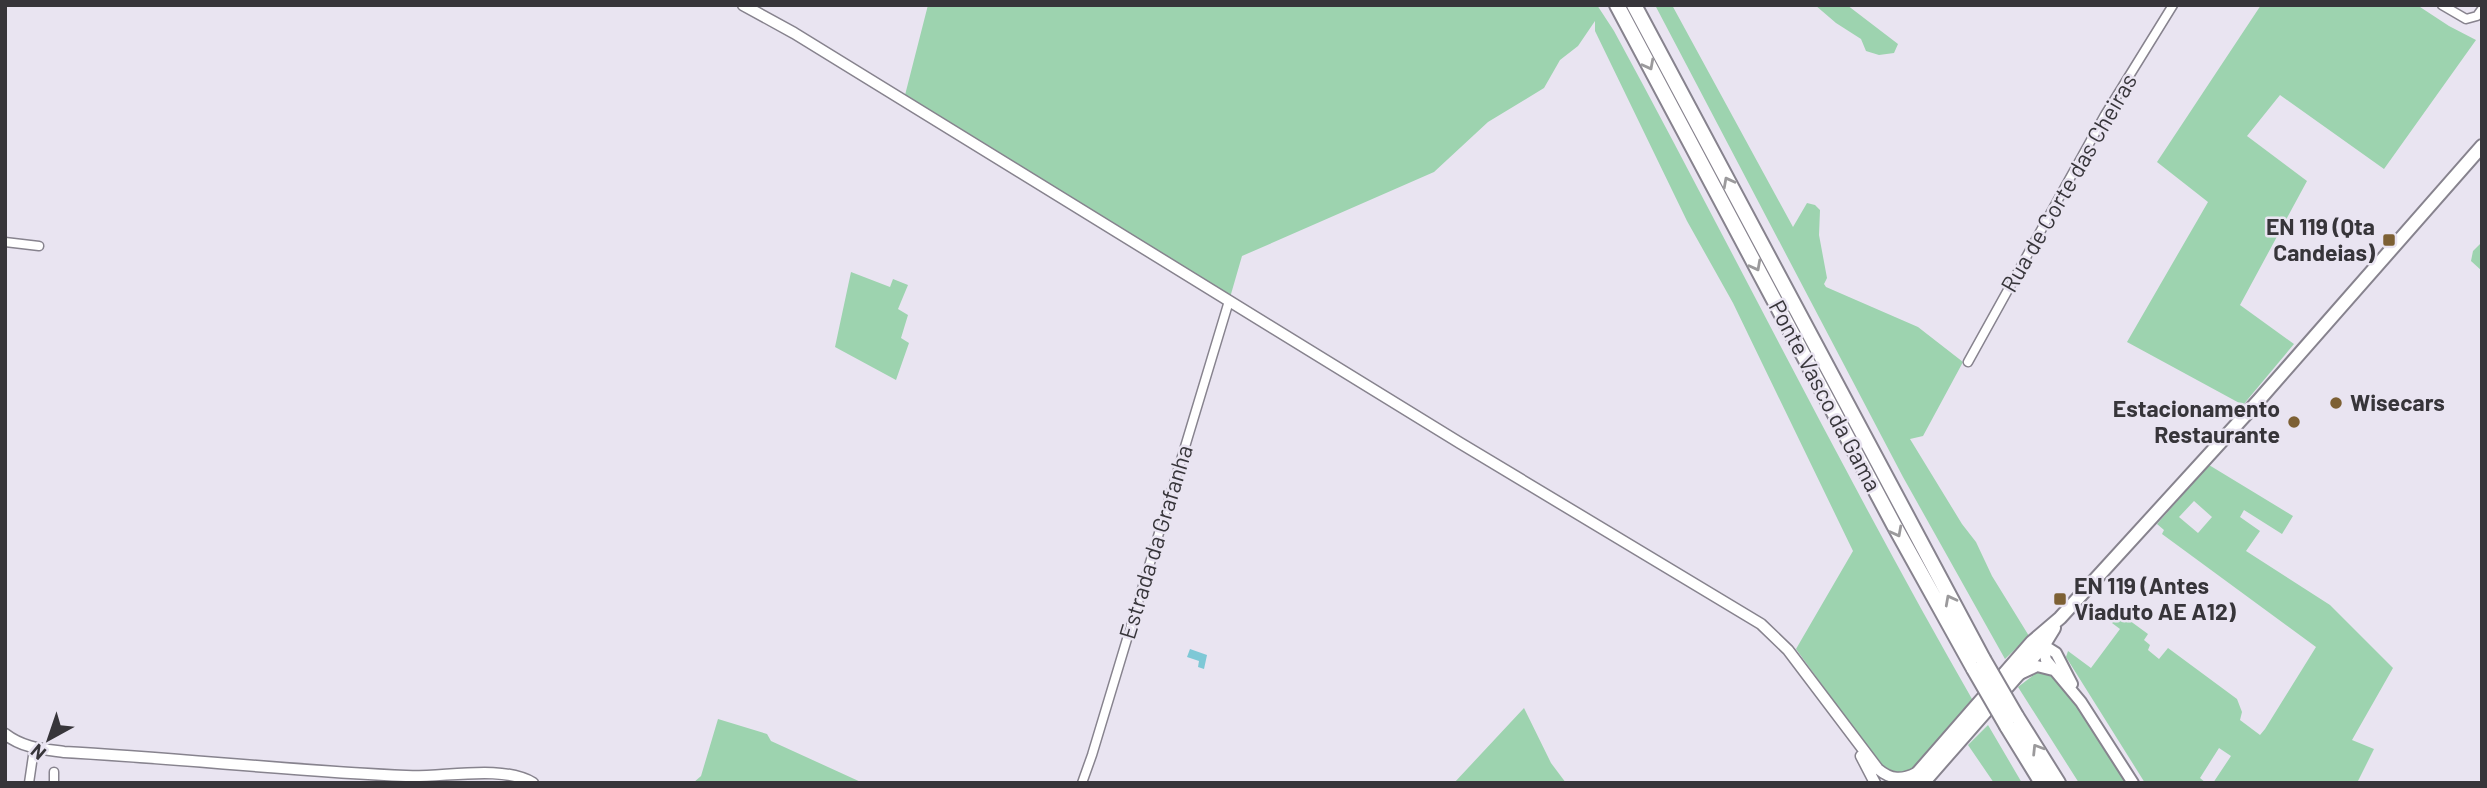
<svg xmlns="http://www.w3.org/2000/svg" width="2487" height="788" font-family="Barlow,sans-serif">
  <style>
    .green { fill: #9dd3af; fill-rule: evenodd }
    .water { fill: #7ec8d6 }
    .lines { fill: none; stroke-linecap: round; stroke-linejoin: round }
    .minor-casing { stroke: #87838e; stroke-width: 11 }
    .tertiary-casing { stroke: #87838e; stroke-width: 13 }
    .secondary-casing { stroke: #87838e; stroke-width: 14 }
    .primary-casing { stroke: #87838e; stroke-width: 16 }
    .motorway-casing { stroke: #87838e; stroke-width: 18 }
    .minor { stroke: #fff; stroke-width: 8 }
    .tertiary { stroke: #fff; stroke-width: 10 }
    .secondary { stroke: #fff; stroke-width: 10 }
    .primary { stroke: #fff; stroke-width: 12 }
    .motorway { stroke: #fff; stroke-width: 14 }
    .motorway-bridge-casing { stroke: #87838e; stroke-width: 18; stroke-linecap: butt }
    .motorway-bridge { stroke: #fff; stroke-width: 14 }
    .oneway { stroke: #9b9a9c }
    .poi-dot { fill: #7d6034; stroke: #e9e4f1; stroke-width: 2.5 }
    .labels { text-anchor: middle; stroke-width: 5; stroke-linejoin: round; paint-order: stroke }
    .street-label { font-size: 23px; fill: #37353a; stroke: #e9e4f1 }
    .poi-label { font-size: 23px; font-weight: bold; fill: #37353a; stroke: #e9e4f1; text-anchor: end }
  </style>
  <rect width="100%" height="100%" fill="#e9e4f1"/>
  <path class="green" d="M928,5H1597L1614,31C1736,256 1849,485 1976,706L1919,771L1895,775L1881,766L1796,649L1853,551L1733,303L1687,221L1595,31V21L1578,46L1560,60L1544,88L1488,122L1434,172L1242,256L1229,301L904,99Z
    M1655,5H1672L1793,227L1807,203L1815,205L1820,210L1819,235L1827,278L1824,284L1826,287L1918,327L1963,362L1923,436L1910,439L1962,524L1976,542L1992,576L2029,636L2005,659L1903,477Z
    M1815,5H1847L1898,44L1894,53L1879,55L1866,51L1861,39L1836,23Z
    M2261,5H2417L2449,26L2476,40L2384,169L2280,95L2247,136L2307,181L2240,305L2294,344L2243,405L2127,342L2208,202L2157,162Z
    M2482,242V271L2471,261L2473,251Z
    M851,272L890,287L893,279L908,285L898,309L908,315L901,338L909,343L896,380L835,347Z
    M2209,465L2293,516L2282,534L2244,510L2240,517L2260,531L2246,551L2330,605L2393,668L2352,740L2374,749L2357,783H2213L2231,756L2219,748L2200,778L2206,783H2145L2066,657L2068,651L2091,668L2120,629L2112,623L2118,616L2122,615L2148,634L2144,640L2150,645L2148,650L2159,659L2168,648L2237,699L2242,712L2240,720L2260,735L2265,729L2316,647L2162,534L2164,530L2157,524ZM2194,501L2212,517L2198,533L2179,517Z
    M2040,670L2048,672L2064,685L2126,783H2079L2018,687Z
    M1524,708L1551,763L1566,783H1454Z
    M718,719L767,734L771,741L863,783H693L701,776Z
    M1988,725L2022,783H1994L1968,745Z"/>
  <path class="water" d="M1190,649L1207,655L1204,669L1198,667L1199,661L1187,657Z"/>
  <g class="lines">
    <defs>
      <path id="minor" d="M2442,5L2466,19L2477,16L2482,9
        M5,242L39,246
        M1968,362L2105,115L2173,5
        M54,772V783
        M29,783L34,749
        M1082,783L1092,755L1229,301"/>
      <path id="tertiary" d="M743,5L794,33L1460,443L1761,624L1788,650L1878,769C1891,780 1902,780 1916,773
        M5,734C23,748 42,749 64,752C178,758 292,771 406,776C443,778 501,764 533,783
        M1861,756L1875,783"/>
      <path id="secondary" d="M2040,643L2056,653L2072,684
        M2043,646L2046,660L2081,702L2133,783
        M2020,674L2037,666L2053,670"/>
      <path id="primary" d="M1909,783L2032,642L2060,618L2259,400L2482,146
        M1923,783L2043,646L2054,628"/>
      <path id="motorway" d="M1617,5L1894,525L1974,669
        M1634,5L1983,659
        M2016,716L2058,783
        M2007,726L2042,783"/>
    </defs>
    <use href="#minor" class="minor-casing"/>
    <use href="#tertiary" class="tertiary-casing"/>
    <use href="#secondary" class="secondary-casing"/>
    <use href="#primary" class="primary-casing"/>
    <use href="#motorway" class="motorway-casing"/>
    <use href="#minor" class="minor"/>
    <use href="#tertiary" class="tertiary"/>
    <use href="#secondary" class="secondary"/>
    <use href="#primary" class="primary"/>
    <use href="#motorway" class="motorway"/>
    <defs>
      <path id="motorway-bridge" d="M1983,659L2016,716
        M1974,669L2007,726"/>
    </defs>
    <use href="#motorway-bridge" class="motorway-bridge-casing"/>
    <use href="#motorway-bridge" class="motorway-bridge"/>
  </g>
  <defs><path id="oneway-chevron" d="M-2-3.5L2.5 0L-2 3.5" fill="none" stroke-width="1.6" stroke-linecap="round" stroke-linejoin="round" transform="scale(1.75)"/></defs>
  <g class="oneway">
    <use href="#oneway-chevron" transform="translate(1649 65) rotate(62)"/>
    <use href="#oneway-chevron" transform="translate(1728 182) rotate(-118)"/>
    <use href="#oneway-chevron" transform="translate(1756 266) rotate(62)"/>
    <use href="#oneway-chevron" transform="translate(1897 532) rotate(62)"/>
    <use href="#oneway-chevron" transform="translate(1950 600) rotate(-118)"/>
    <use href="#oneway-chevron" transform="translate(2037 749) rotate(-122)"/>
  </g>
  <g class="poi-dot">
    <rect x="2382" y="233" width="14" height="14" rx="3.5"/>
    <circle cx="2336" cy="403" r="7"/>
    <circle cx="2294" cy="422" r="7"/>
    <rect x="2053" y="592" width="14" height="14" rx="3.5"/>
  </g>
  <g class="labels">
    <g class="street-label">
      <text transform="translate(2069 183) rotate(-60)" y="8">Rua de Corte das Cheiras</text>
      <text transform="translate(1825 396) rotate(62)" y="8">Ponte Vasco da Gama</text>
      <text transform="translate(1156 542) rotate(-73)" y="8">Estrada da Grafanha</text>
    </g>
    <g class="poi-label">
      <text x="2375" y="235">EN 119 (Qta<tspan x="2375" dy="26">Candeias)</tspan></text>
      <text x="2350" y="411" text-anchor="start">Wisecars</text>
      <text x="2280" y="417">Estacionamento<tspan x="2280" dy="26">Restaurante</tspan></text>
      <text x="2074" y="594" text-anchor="start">EN 119 (Antes<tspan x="2074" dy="26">Viaduto AE A12)</tspan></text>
    </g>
  </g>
  <rect width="2487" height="788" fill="none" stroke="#37353a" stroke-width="14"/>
  <g transform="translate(49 739) rotate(220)" stroke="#e9e4f1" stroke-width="5" paint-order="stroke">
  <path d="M0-5L12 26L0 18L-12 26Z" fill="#37353a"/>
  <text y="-10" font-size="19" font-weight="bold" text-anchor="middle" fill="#37353a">N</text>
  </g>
</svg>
